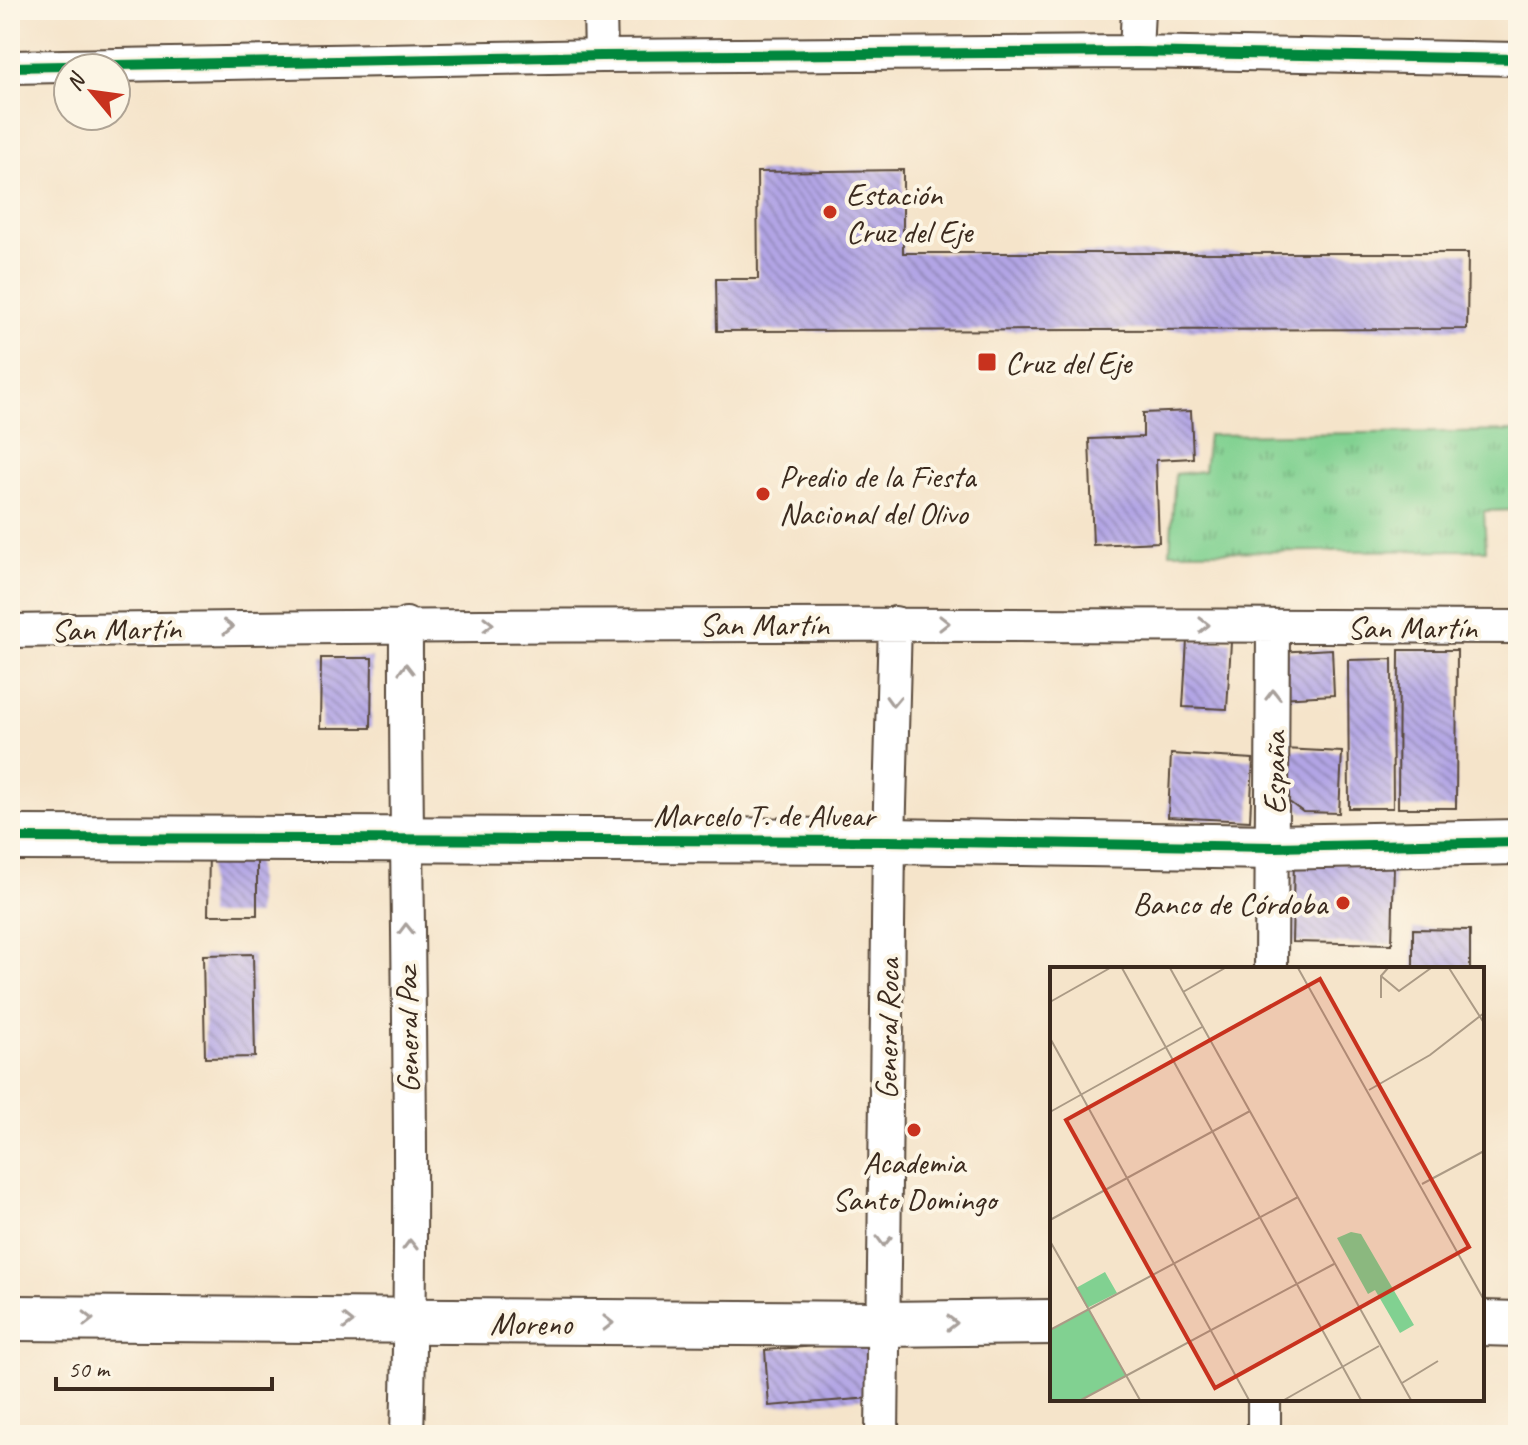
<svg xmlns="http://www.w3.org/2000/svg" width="1528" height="1445" font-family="Caveat,sans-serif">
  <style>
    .grass { fill: url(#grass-tufts); stroke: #5e7e58; stroke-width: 2 }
    .building { fill: url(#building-back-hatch) }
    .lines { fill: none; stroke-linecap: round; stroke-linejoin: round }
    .street-casing { stroke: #574638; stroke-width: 36 }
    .secondary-casing { stroke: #574638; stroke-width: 48 }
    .street { stroke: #fff; stroke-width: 32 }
    .secondary { stroke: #fff; stroke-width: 44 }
    .cycleway-casing { stroke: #fcf5e5; stroke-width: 15 }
    .cycleway { stroke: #00873e; stroke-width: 10 }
    .oneway { stroke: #a79f9a }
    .poi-dot { fill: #c8321e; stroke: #fcf5e5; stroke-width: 3 }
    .labels { text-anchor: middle; stroke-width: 8; stroke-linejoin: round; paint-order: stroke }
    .poi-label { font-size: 32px; fill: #3b2a1e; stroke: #fcf5e5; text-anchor: start }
    .street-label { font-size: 32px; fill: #3b2a1e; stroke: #fcf5e5 }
    .inset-road { fill: none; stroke: #ab9a85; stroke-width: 2 }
    .view { fill: #c8321e; fill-opacity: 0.15; stroke: #c8321e; stroke-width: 4 }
    .inset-edge { fill: none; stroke: #3b2a1e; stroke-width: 4 }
  </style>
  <defs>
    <pattern id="grass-tufts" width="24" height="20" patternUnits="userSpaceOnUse" patternTransform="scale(2)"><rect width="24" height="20" fill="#81d191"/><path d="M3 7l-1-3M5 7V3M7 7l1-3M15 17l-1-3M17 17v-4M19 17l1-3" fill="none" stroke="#6baa76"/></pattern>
    <pattern id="building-back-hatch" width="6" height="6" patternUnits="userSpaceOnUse" patternTransform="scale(2)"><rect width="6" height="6" fill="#b2a5e5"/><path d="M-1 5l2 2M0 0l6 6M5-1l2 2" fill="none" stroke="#9287b9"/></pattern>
  </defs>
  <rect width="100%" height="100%" fill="#fcf5e5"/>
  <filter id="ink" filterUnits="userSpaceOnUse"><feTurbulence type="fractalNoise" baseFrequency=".0125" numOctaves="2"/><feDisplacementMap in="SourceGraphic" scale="16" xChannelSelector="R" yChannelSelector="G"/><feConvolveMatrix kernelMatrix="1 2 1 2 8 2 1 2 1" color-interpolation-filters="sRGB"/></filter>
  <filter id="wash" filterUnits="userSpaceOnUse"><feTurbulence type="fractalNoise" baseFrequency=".006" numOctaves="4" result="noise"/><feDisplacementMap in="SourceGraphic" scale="32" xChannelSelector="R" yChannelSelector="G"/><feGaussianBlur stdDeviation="1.8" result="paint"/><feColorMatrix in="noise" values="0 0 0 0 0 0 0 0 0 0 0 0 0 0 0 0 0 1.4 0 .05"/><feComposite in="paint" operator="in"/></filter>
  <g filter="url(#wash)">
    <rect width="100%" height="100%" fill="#f5e4ca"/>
    <path class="grass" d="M1518,431V510L1484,511L1486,550L1170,552L1175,474L1204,471L1208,435Z"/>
    <g id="blocks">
      <path class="building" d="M903,170V253H1468L1467,329L717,331L716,279H758L757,172Z
        M1191,411L1193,458L1156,460L1159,542L1093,545L1089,439L1143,437V413Z
        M1187,640L1231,642L1227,709L1183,707Z
        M1332,649L1334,695L1279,698L1277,652Z
        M1399,650H1457L1456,808H1398Z
        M321,658H372L371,728H320Z
        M1392,659L1393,808H1349L1348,660Z
        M1283,749L1342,752L1339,813L1303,812L1281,796Z
        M1171,754L1253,759L1250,821L1168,817Z
        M209,850H257V915H208Z
        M1294,861L1394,864L1392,944L1292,942Z
        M1413,929L1470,930V969H1413Z
        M253,954L255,1057L205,1058L203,955Z
        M867,1342L871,1398L769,1406L765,1350Z"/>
    </g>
  </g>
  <g filter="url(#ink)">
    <use href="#blocks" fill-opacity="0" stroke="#574638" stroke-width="2"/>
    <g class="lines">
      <defs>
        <path id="street" d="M600,10L601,56
          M1136,52L1138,10
          M10,67L601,56L1136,52L1518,59
          M406,624C405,894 415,1165 407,1435
          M10,631C513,623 1015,624 1518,627
          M1271,969L1273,626
          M882,1435L889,841L895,623
          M1264,1435V1399"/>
        <path id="secondary" d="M10,838L889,841L1274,847L1518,842
          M10,1318L883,1324L1052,1322
          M1482,1323L1518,1324"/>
      </defs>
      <use href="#street" class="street-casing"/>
      <use href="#secondary" class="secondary-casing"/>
      <use href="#street" class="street"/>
      <use href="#secondary" class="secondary"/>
      <defs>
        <path id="cycleway" d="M10,67L601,56L1136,52L1518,59
          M10,838L889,841L1274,847L1518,842"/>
      </defs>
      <use href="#cycleway" class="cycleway-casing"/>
      <use href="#cycleway" class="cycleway"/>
    </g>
    <defs><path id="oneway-chevron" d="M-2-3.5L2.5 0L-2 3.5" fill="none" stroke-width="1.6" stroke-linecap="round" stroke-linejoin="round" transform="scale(2)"/></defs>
    <g class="oneway">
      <use href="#oneway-chevron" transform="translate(944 623)"/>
      <use href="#oneway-chevron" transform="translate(488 624)"/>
      <use href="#oneway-chevron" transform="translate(1204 625)"/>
      <use href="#oneway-chevron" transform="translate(228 627) rotate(-1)"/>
      <use href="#oneway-chevron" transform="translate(406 669) rotate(-90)"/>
      <use href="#oneway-chevron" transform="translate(1273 695) rotate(-90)"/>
      <use href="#oneway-chevron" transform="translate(893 701) rotate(92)"/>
      <use href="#oneway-chevron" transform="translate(406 929) rotate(-91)"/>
      <use href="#oneway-chevron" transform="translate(884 1241) rotate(91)"/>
      <use href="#oneway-chevron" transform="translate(410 1245) rotate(-91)"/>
      <use href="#oneway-chevron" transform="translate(88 1319) rotate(1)"/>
      <use href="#oneway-chevron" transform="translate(348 1322) rotate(1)"/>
      <use href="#oneway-chevron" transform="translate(608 1323)"/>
      <use href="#oneway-chevron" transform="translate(952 1323) rotate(-1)"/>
    </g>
  </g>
  <g class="poi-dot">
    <circle cx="830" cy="212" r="8"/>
    <rect x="977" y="352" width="20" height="20" rx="4"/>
    <circle cx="763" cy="494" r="8"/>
    <circle cx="1343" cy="903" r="8"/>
    <circle cx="914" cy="1130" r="8"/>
  </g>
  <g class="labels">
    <g class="poi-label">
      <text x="846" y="205">Estación<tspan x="846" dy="37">Cruz del Eje</tspan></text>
      <text x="1005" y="373">Cruz del Eje</text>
      <text x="779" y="487">Predio de la Fiesta<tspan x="779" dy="37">Nacional del Olivo</tspan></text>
      <text x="1327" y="914" text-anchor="end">Banco de Córdoba</text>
      <text x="914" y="1173" text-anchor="middle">Academia<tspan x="914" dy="37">Santo Domingo</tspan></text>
    </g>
    <g class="street-label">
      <text x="764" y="635">San Martín</text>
      <text x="1412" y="638">San Martín</text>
      <text transform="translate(116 629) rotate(-1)" y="11">San Martín</text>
      <text transform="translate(1274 773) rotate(-90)" y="11">España</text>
      <text x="764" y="826">Marcelo T. de Alvear</text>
      <text transform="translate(887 1029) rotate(-89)" y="11">General Roca</text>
      <text transform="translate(407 1030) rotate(-91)" y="11">General Paz</text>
      <text x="531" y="1334">Moreno</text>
    </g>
  </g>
  <g transform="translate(1050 967)">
    <rect width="434" height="434" fill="#f5e4ca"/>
    <path d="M301,265L311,267L364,358L350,366L325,323L318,327L287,271ZM55,305L67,326L37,341L26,321ZM39,342L77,409L31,433H1L0,363Z" fill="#81d191"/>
    <path class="inset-road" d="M72,1L311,433M120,1L361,433M248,1L434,333M399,1L434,56M331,9L349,24L381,1M133,25L175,1M331,31V9L338,1M0,35L60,1M0,71L199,433M319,123L380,88L434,46M0,145L152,60M372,217L434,184M0,253L200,144M0,274L90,433M0,363L248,230M352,416L388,394M31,433L284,297M234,433L329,379"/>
    <path class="view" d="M270,12L419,280L165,421L16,153Z"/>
    <rect width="434" height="434" class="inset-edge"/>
  </g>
  <rect width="1528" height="1445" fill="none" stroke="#fcf5e5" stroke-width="40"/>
  <g transform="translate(92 92) rotate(299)"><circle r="38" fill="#fcf5e5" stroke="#afa495" stroke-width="2"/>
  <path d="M0-6L14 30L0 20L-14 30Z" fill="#c8321e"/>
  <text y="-12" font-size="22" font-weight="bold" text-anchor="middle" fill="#3b2a1e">N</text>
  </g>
  <path d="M56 1377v12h216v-12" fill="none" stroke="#3b2a1e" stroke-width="4"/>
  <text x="68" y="1377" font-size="24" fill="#3b2a1e" stroke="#fcf5e5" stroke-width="6" paint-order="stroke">50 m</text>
</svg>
